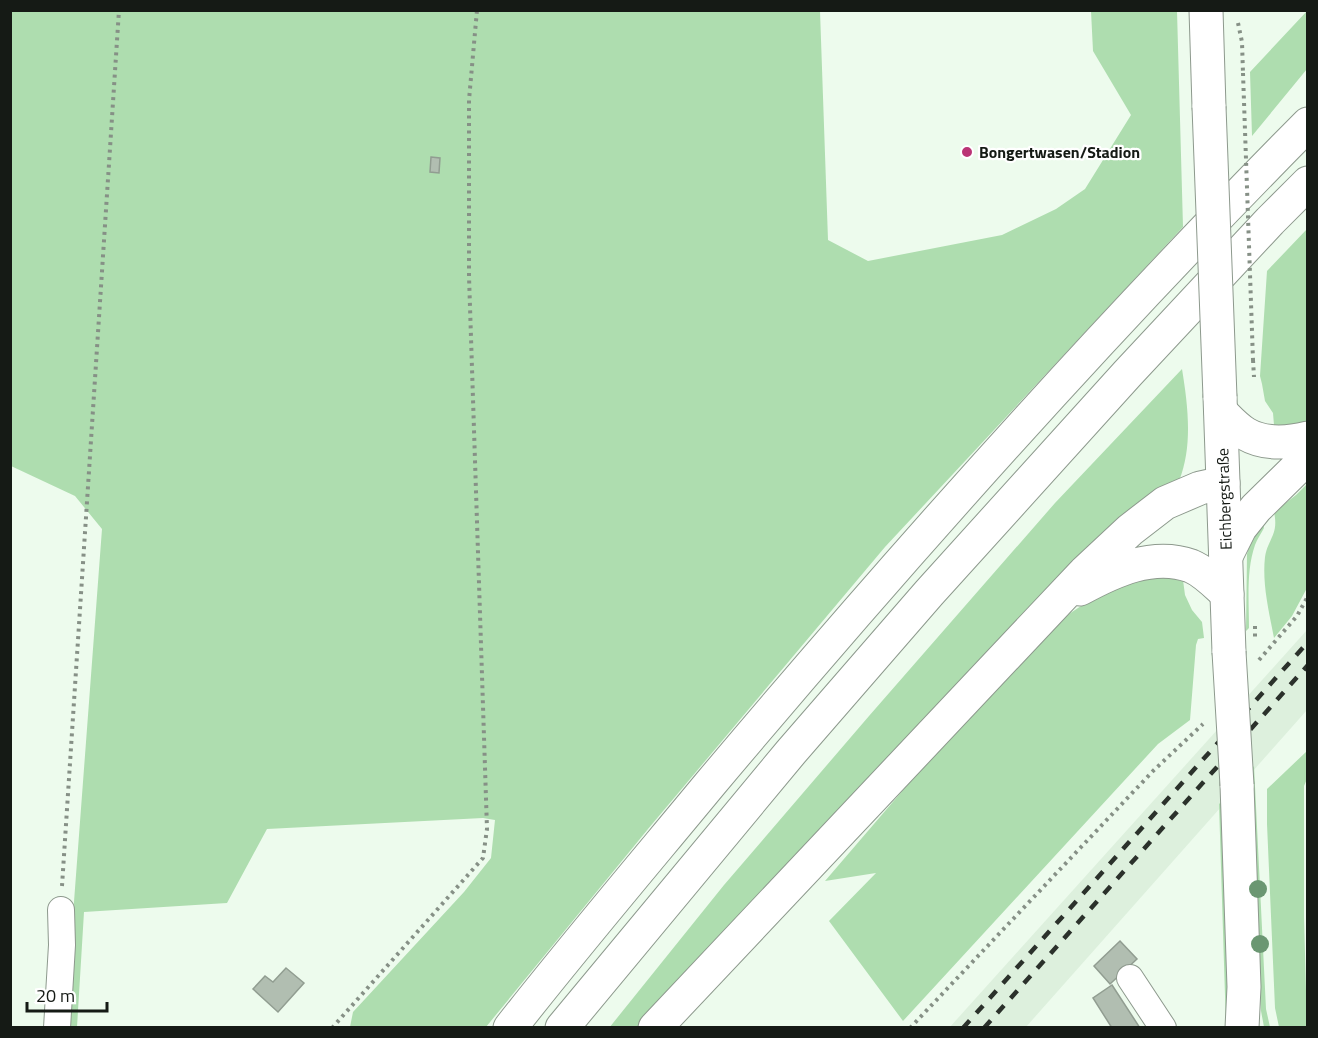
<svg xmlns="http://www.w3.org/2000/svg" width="1318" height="1038" font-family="'Titillium Web',sans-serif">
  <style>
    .built { fill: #ddf0dd }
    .green { fill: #aeddaf }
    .building { fill: #b1beb1; stroke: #919d91; stroke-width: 1.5 }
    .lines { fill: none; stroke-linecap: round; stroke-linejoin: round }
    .minor-casing { stroke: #8d998d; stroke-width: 28 }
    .major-casing { stroke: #8d998d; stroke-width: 35 }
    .highway-casing { stroke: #8d998d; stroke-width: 35 }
    .path { stroke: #869086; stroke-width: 4; stroke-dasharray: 3 4.5; stroke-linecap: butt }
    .minor { stroke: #fff; stroke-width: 26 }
    .major { stroke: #fff; stroke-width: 33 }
    .highway { stroke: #fff; stroke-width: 33 }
    .rail { stroke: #2b312b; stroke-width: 4.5; stroke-dasharray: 10 10; stroke-linecap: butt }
    .major-bridge-casing { stroke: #8d998d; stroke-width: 35; stroke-linecap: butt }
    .path-bridge { stroke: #869086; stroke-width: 4; stroke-dasharray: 3 4.5; stroke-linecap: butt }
    .major-bridge { stroke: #fff; stroke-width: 33 }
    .tree { fill: #6b9772 }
    .poi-dot { fill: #ba3475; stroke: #fff; stroke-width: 2 }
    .labels { text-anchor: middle; stroke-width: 4.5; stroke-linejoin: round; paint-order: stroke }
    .poi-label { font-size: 16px; font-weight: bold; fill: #151a15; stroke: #fff; text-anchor: start }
    .street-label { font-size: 16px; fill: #151a15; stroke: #fff }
  </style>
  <rect width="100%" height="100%" fill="#edfbed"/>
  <path class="built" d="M1307,630V710L1026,1027L949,1028Z"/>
  <path class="green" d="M11,11H820L828,240L868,261L1002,235L1056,209L1085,189L1131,115L1093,51L1091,11H1177L1183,227L885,547L648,829L486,1027H350L353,1012L464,892L491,858L495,820L483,818L267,829L227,903L84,912L77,1027H66L73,915L102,529L75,496L11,466Z
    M1307,11V69L1252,136L1250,72Z
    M1307,229V432L1275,437L1273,413L1265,401L1262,384L1260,376L1267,271Z
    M1182,369C1188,406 1193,446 1179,481L646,1027L609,1028L724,885L869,716L1055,503Z
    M1307,484V588L1292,616L1274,638C1269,612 1262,584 1265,557C1268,538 1279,535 1274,512L1296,495Z
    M1262,521L1264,528C1261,534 1257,539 1255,545C1246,571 1249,601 1249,628L1246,631L1247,554L1251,540Z
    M1170,577L1183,580L1185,595L1192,610L1202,622L1204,638L1198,639L1196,645L1190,720L1158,744L903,1021L829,921L876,873L825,881L916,775L1043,640L1069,614L1093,598L1120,586L1143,579Z
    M1307,751V779L1304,786V917L1307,1027H1279L1275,1008L1267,824V789Z
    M1254,766L1266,1009L1270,1027H1264L1261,1011L1253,845L1252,769Z
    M1222,801L1231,1027H1226L1219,804Z"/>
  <path class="building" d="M431,157L440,158L439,173L430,172Z
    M1120,941L1137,959L1110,984L1094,966Z
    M286,968L304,983L278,1012L253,989L265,976L273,982Z
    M1112,985L1140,1028H1112L1093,998Z"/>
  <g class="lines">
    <defs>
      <path id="minor" d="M1130,978L1163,1028
        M57,1028L62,945L61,910"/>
      <path id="major" d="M1206,10L1209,107
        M1220,397L1229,652
        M1237,785L1244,987L1242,1028"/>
      <path id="highway" d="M1221,412C1228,419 1237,429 1246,434C1265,445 1288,443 1308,438
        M1226,556L1240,528L1256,508L1308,457
        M1080,589C1113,571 1153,552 1191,566C1205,572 1216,584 1227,594
        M510,1028C575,945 643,865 710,784C901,557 1099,335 1308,124
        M562,1028L791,752L929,593L1128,373L1270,221L1308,183
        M655,1028L1085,572L1130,530L1165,503L1200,488L1223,483"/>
    </defs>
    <use href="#minor" class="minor-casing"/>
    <use href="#major" class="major-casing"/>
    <use href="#highway" class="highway-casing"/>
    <path class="path" d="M1238,23L1242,42L1243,73
      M1253,360L1254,377
      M1259,660L1297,616L1308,596
      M62,886L119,10
      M332,1028L483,858L487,829L469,276V100L477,10
      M910,1028L1153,771L1203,724"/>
    <use href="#minor" class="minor"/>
    <use href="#major" class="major"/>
    <use href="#highway" class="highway"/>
    <path class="rail" d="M963,1028L1308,642
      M984,1028L1308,665"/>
    <defs>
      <path id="major-bridge" d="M1209,107L1220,397
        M1229,652L1237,785"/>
    </defs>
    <use href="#major-bridge" class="major-bridge-casing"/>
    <path class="path-bridge" d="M1243,73L1253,360
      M1255,626V637"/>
    <use href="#major-bridge" class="major-bridge"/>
  </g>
  <g class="tree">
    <circle cx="1258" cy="889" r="9"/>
    <circle cx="1260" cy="944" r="9"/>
  </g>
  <circle class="poi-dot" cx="967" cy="152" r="6"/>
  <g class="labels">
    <g class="poi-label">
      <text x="979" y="158">Bongertwasen/Stadion</text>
    </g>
    <g class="street-label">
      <text transform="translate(1224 499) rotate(-92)" y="6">Eichbergstraße</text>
    </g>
  </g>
  <rect width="1318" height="1038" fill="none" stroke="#151a15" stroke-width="24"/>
  <path d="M27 1002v9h80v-9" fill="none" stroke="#151a15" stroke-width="3"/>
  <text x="36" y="1002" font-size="18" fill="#151a15" stroke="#ffffff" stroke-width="4.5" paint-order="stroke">20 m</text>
</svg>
